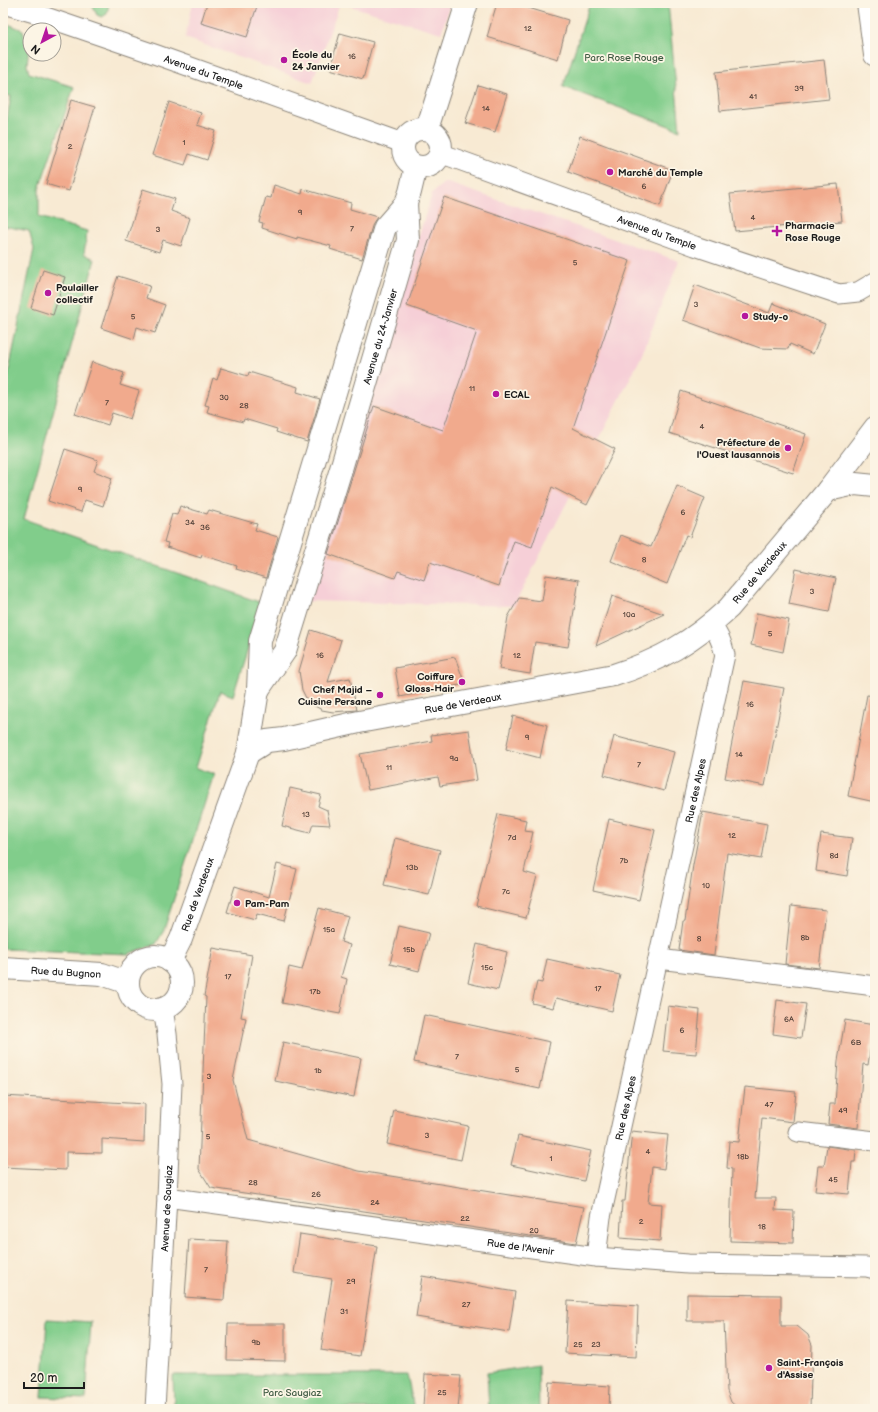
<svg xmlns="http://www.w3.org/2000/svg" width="878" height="1412" font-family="'Balsamiq Sans',sans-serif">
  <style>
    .built { fill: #f6cfd7 }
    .green { fill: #81cd8b; stroke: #4e7454 }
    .building { fill: #f1aa8d }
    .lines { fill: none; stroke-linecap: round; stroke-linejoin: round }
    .street-casing { stroke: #8a8378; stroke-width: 21 }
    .secondary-casing { stroke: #8a8378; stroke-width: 24 }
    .street { stroke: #fff; stroke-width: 19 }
    .secondary { stroke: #fff; stroke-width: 22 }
    .poi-dot { fill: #b5179e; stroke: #fcf5e5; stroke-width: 1.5 }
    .labels { text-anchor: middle; stroke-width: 3.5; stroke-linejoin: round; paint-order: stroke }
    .number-label { font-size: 8px; fill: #514038 }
    .poi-label { font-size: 10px; font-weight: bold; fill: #1c1c1c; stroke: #fcf5e5; text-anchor: start }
    .park-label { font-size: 10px; fill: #3f5a43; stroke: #fcf5e5 }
    .street-label { font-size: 10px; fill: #1c1c1c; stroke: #fcf5e5 }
  </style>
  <rect width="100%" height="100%" fill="#fcf5e5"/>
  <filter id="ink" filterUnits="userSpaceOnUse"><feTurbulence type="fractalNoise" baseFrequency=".025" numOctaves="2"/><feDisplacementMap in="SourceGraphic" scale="8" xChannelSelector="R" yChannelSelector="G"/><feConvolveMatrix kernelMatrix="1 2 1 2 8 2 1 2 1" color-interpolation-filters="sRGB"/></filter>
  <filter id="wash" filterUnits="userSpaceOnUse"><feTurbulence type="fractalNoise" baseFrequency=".012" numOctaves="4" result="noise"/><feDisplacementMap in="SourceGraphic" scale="16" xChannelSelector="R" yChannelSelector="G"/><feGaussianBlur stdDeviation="0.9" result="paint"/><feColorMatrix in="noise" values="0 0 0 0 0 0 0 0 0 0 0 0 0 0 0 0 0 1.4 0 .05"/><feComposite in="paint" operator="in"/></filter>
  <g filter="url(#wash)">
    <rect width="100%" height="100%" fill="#f8ead3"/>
    <path class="built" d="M193,3H340L312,83L185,38Z
      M340,3H451L441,33Z
      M445,182L679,261L640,359L514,606L307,601L432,193Z"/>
    <path class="green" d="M91,3H109L107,14L102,17L97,15Z
      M590,3H668L680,130L563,87Z
      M3,22L23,30L26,45L29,46L27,65L29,73L74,87L39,189V217L87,231L84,254L95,259L24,519L262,603L233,696L220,691L196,768L214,774L164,930L156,944L128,954L3,949V399L34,249L29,231L3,226V141L11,96L3,95Z
      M47,1319L91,1322L86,1399L42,1397Z
      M538,1365L539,1409H489L487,1373Z
      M173,1375H407L414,1409H174Z"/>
    <g id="blocks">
      <path class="building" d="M207,3H258L247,37L201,23Z
        M497,3H512L568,20L558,59L487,37Z
        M340,33L373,42L363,79L330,69Z
        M824,60L829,99L720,111L716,72Z
        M478,85L507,94L495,132L465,123Z
        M71,100L95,107L69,191L46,184Z
        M169,102L201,113L197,125L216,131L207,160L189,154L185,165L152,155Z
        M580,136L673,170L660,206L568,172Z
        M838,184L842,221L735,231L730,194Z
        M274,185L302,194L303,189L351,203L350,209L377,217L373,223L362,259L330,249L331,246L297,237V239L262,228L263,223L259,222L266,197L271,198Z
        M143,189L175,199L171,211L190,218L181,246L163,240L159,252L126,241Z
        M444,197L630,261L573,428L615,449L587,505L552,487L532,547L514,541L499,586L430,562L424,580L398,571L395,578L328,554L374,406L443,430L477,331L407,306Z
        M43,270L65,277L53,315L31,308Z
        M118,276L150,286L146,298L165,305L155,333L137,327L134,339L101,328Z
        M695,285L769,313L773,303L825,324L813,354L790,344L788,349L760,348L683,320Z
        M92,362L124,373L120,385L139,391L130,419L112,413L108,425L75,414Z
        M221,368L248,376L249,372L298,387L297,392L320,399L307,442L276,432L277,429L244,419L243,422L207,412L209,406L205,405L213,378L217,380Z
        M681,391L806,434L793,473L669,433Z
        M65,449L98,460L94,471L112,478L103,506L85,500L81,512L48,501Z
        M677,486L705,498L690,537L686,535L667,584L611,561L621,535L651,547Z
        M180,506L207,514L209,510L257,524L255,530L278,537L266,578L236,569L237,566L202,555L201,558L167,547L168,543L164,542L172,514L177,515Z
        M796,569L836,578L829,612L789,604Z
        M546,575L579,580L568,647L535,642L530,674L499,669L508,617L519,598L542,601Z
        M612,596L664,614L596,646Z
        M757,613L789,620L783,652L751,645Z
        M311,630L341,640L328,682L350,678L357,710L333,712L322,710L313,705L306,698L302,690L299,671Z
        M455,657L465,684L400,697L395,668Z
        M744,681L784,688L765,786L725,778Z
        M867,695L875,696V802L848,796Z
        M513,716L547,725L540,758L506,749Z
        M469,730L477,780L440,786L438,777L368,790L360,754L432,741L431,735Z
        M614,736L674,752L664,791L604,775Z
        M290,788L321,795L318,806L327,810L330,825L313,824L310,833L282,826Z
        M703,812L767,824L761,859L727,853L714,955L679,950L683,921H685L693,865Z
        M498,814L526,820L524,831L533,832L524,872L537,876L526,918L476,906Z
        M609,819L655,830L639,900L593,890Z
        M821,834L852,838L847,876L816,871Z
        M395,838L440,850L429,895L384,885Z
        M277,864L297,869L284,921L257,914L255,920L227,912L235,886L269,897Z
        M791,906L826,910L819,968L785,964Z
        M319,908L348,916L341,942L350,945L341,977L347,979L340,1014L282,1003L289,967L302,970Z
        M399,926L429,933L419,971L390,964Z
        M477,944L507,952L498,990L468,983Z
        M213,948L252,955L241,1017L246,1018L233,1080L248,1140L359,1171L584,1207L576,1243L211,1188L199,1169L206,997L204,996Z
        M547,959L620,975L612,1011L556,998L553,1008L532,1003L537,982L542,983Z
        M777,1000L806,1004L801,1038L773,1034Z
        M668,1006L700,1010L696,1054L663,1051Z
        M424,1015L550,1042L540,1089L414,1062Z
        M845,1020L874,1025L868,1065L863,1064L858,1128L828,1124L830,1104H835L838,1061Z
        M283,1042L361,1058L354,1097L275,1081Z
        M745,1087L796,1092L793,1122L762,1118L755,1198H776L775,1210L794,1211L793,1243L730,1241L732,1169L727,1168L729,1141L739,1142Z
        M3,1096L145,1104L144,1142L102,1139V1153L66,1152V1170L3,1167Z
        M394,1110L468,1126L461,1160L387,1144Z
        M632,1131L668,1135L664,1169L652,1167L648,1203L662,1204L660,1241L620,1238L622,1201H625Z
        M518,1136L591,1151L584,1181L511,1165Z
        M827,1146L856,1150L855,1162H852L849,1194L815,1191L818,1166H824Z
        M300,1234L377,1246L360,1356L321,1350L332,1279L294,1273Z
        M189,1239L228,1241L224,1300L185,1297Z
        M422,1276L515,1292L509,1332L416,1317Z
        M687,1294L781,1295V1326H797L808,1335L812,1345L810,1409H739L731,1402L727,1391L724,1321H687Z
        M568,1301L638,1306L636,1357L565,1353Z
        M228,1324H285V1361L227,1360Z
        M425,1374L461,1376L458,1409L423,1407Z
        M549,1382L610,1386L609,1409H547Z"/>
    </g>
  </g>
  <g filter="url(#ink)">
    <use href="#blocks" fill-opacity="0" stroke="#8a8378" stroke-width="1"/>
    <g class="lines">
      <defs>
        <g id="street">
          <path id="s1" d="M3,4L34,13L157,55L403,143"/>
          <path id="s2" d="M440,153L695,246L839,294L858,292L875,282"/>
          <path d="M659,959L875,986"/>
          <path d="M798,1132L875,1141"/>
          <path id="s3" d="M167,1197L596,1257L688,1264L867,1267L875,1269"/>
          <path id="s4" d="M596,1257L601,1217L725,655C722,643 719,634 711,625"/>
          <path id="s5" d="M155,1409L167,1197L172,1084L167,1034L163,1009"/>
        </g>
        <g id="secondary">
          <path d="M868,3L875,55"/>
          <circle cx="422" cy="148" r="19"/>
          <path d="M427,129L467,3"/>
          <path d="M828,490L855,484L875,486"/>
          <path id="s6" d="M258,690L285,651L341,469L408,240L406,203"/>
          <path id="s7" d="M248,753L267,741L284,739L359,722L614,675C661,660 692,642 729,608L828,490L875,428"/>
          <circle cx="155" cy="983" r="27"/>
          <path id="s8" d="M170,961L181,939L248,753L258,690L260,641L385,227L406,203L410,192L416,167"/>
          <path id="s9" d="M3,968L102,974L128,983"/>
        </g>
      </defs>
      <use href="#street" class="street-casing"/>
      <use href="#secondary" class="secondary-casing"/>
      <use href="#street" class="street"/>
      <use href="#secondary" class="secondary"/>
    </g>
  </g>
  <g class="poi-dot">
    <circle cx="284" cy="60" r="4"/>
    <circle cx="610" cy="172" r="4"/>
    <path d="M775 225h4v4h4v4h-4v4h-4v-4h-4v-4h4z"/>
    <circle cx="48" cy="293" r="4"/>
    <circle cx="745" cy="316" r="4"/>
    <circle cx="496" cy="394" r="4"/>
    <circle cx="788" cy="448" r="4"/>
    <circle cx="462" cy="682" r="4"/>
    <circle cx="380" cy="695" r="4"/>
    <circle cx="237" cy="903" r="4"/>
    <circle cx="769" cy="1368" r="4"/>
  </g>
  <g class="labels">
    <g class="number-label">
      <text x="528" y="31">12</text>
      <text x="352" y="59">16</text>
      <text x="799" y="91">39</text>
      <text x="753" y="99">41</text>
      <text x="486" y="111">14</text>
      <text x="184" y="145">1</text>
      <text x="70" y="149">2</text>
      <text x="644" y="189">6</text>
      <text x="300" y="215">9</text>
      <text x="753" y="220">4</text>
      <text x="352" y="231">7</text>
      <text x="158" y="232">3</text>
      <text x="575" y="265">5</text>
      <text x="696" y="307">3</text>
      <text x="133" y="319">5</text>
      <text x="472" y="391">11</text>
      <text x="224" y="400">30</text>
      <text x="107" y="405">7</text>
      <text x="244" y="408">28</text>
      <text x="702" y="429">4</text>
      <text x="80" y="492">9</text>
      <text x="683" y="515">6</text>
      <text x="190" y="525">34</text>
      <text x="205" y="530">36</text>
      <text x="644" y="562">8</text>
      <text x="812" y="594">3</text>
      <text x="629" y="617">10a</text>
      <text x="770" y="636">5</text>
      <text x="320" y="658">16</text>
      <text x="517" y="658">12</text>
      <text x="750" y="707">16</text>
      <text x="527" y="740">9</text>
      <text x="739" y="757">14</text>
      <text x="454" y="761">9a</text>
      <text x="639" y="767">7</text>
      <text x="389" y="770">11</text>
      <text x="306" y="817">13</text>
      <text x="732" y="838">12</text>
      <text x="512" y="840">7d</text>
      <text x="834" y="858">8d</text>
      <text x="624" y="863">7b</text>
      <text x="412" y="870">13b</text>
      <text x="706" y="888">10</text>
      <text x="506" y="894">7c</text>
      <text x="329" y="932">15a</text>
      <text x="805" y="940">8b</text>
      <text x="699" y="941">8</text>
      <text x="409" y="952">15b</text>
      <text x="487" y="970">15c</text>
      <text x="228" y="979">17</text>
      <text x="598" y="991">17</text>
      <text x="315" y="994">17b</text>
      <text x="789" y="1022">6A</text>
      <text x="682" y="1033">6</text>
      <text x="856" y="1045">6B</text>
      <text x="457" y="1059">7</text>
      <text x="517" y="1072">5</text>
      <text x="318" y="1073">1b</text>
      <text x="209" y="1079">3</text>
      <text x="769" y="1107">47</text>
      <text x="843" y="1113">49</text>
      <text x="427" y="1138">3</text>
      <text x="208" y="1139">5</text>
      <text x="648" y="1154">4</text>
      <text x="743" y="1159">18b</text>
      <text x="551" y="1161">1</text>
      <text x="833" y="1182">45</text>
      <text x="253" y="1185">28</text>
      <text x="316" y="1197">26</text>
      <text x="375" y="1205">24</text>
      <text x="465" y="1221">22</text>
      <text x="641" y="1224">2</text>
      <text x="762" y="1229">18</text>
      <text x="534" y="1233">20</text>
      <text x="206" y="1272">7</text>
      <text x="351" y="1284">29</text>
      <text x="466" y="1307">27</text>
      <text x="344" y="1314">31</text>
      <text x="256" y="1345">9b</text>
      <text x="578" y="1347">25</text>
      <text x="596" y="1347">23</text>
      <text x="442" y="1395">25</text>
    </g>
    <g class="poi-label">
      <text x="292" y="58">École du<tspan x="292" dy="12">24 Janvier</tspan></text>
      <text x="618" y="176">Marché du Temple</text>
      <text x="785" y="229">Pharmacie<tspan x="785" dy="12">Rose Rouge</tspan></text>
      <text x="56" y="291">Poulailler<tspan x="56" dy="12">collectif</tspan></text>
      <text x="753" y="320">Study-o</text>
      <text x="504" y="398">ECAL</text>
      <text x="780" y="446" text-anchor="end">Préfecture de<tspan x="780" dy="12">l'Ouest lausannois</tspan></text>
      <text x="454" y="680" text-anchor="end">Coiffure<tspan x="454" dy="12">Gloss-Hair</tspan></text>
      <text x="372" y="693" text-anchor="end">Chef Majid –<tspan x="372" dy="12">Cuisine Persane</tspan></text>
      <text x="245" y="907">Pam-Pam</text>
      <text x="777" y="1366">Saint-François<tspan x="777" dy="12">d'Assise</tspan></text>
    </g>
    <g class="park-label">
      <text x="624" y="61">Parc Rose Rouge</text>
      <text x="292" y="1396">Parc Saugiaz</text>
    </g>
    <g class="street-label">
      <text dy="4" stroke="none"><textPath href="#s1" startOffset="212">Avenue du Temple</textPath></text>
      <text dy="4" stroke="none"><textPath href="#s2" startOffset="231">Avenue du Temple</textPath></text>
      <text dy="4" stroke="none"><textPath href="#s6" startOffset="376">Avenue du 24-Janvier</textPath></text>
      <text dy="4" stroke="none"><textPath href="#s7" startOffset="557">Rue de Verdeaux</textPath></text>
      <text dy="4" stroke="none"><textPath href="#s7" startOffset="222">Rue de Verdeaux</textPath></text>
      <text dy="4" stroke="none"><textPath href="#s4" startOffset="477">Rue des Alpes</textPath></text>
      <text dy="4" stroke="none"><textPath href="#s8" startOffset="72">Rue de Verdeaux</textPath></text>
      <text dy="4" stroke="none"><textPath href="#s9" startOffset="63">Rue du Bugnon</textPath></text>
      <text dy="4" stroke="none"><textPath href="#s4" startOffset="152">Rue des Alpes</textPath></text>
      <text dy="4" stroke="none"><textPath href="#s5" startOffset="201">Avenue de Saugiaz</textPath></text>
      <text dy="4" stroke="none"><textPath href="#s3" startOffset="357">Rue de l'Avenir</textPath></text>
    </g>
  </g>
  <rect width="878" height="1412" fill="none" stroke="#fcf5e5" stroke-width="16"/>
  <g transform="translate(42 42) rotate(220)"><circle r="19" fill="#fcf5e5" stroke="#a29e95"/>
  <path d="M0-3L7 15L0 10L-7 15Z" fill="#b5179e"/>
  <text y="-6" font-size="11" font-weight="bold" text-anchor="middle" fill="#1c1c1c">N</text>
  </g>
  <path d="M24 1382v6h60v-6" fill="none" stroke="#1c1c1c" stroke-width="2"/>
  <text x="30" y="1382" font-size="12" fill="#1c1c1c" stroke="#fcf5e5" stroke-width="3" paint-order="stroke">20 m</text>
</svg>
